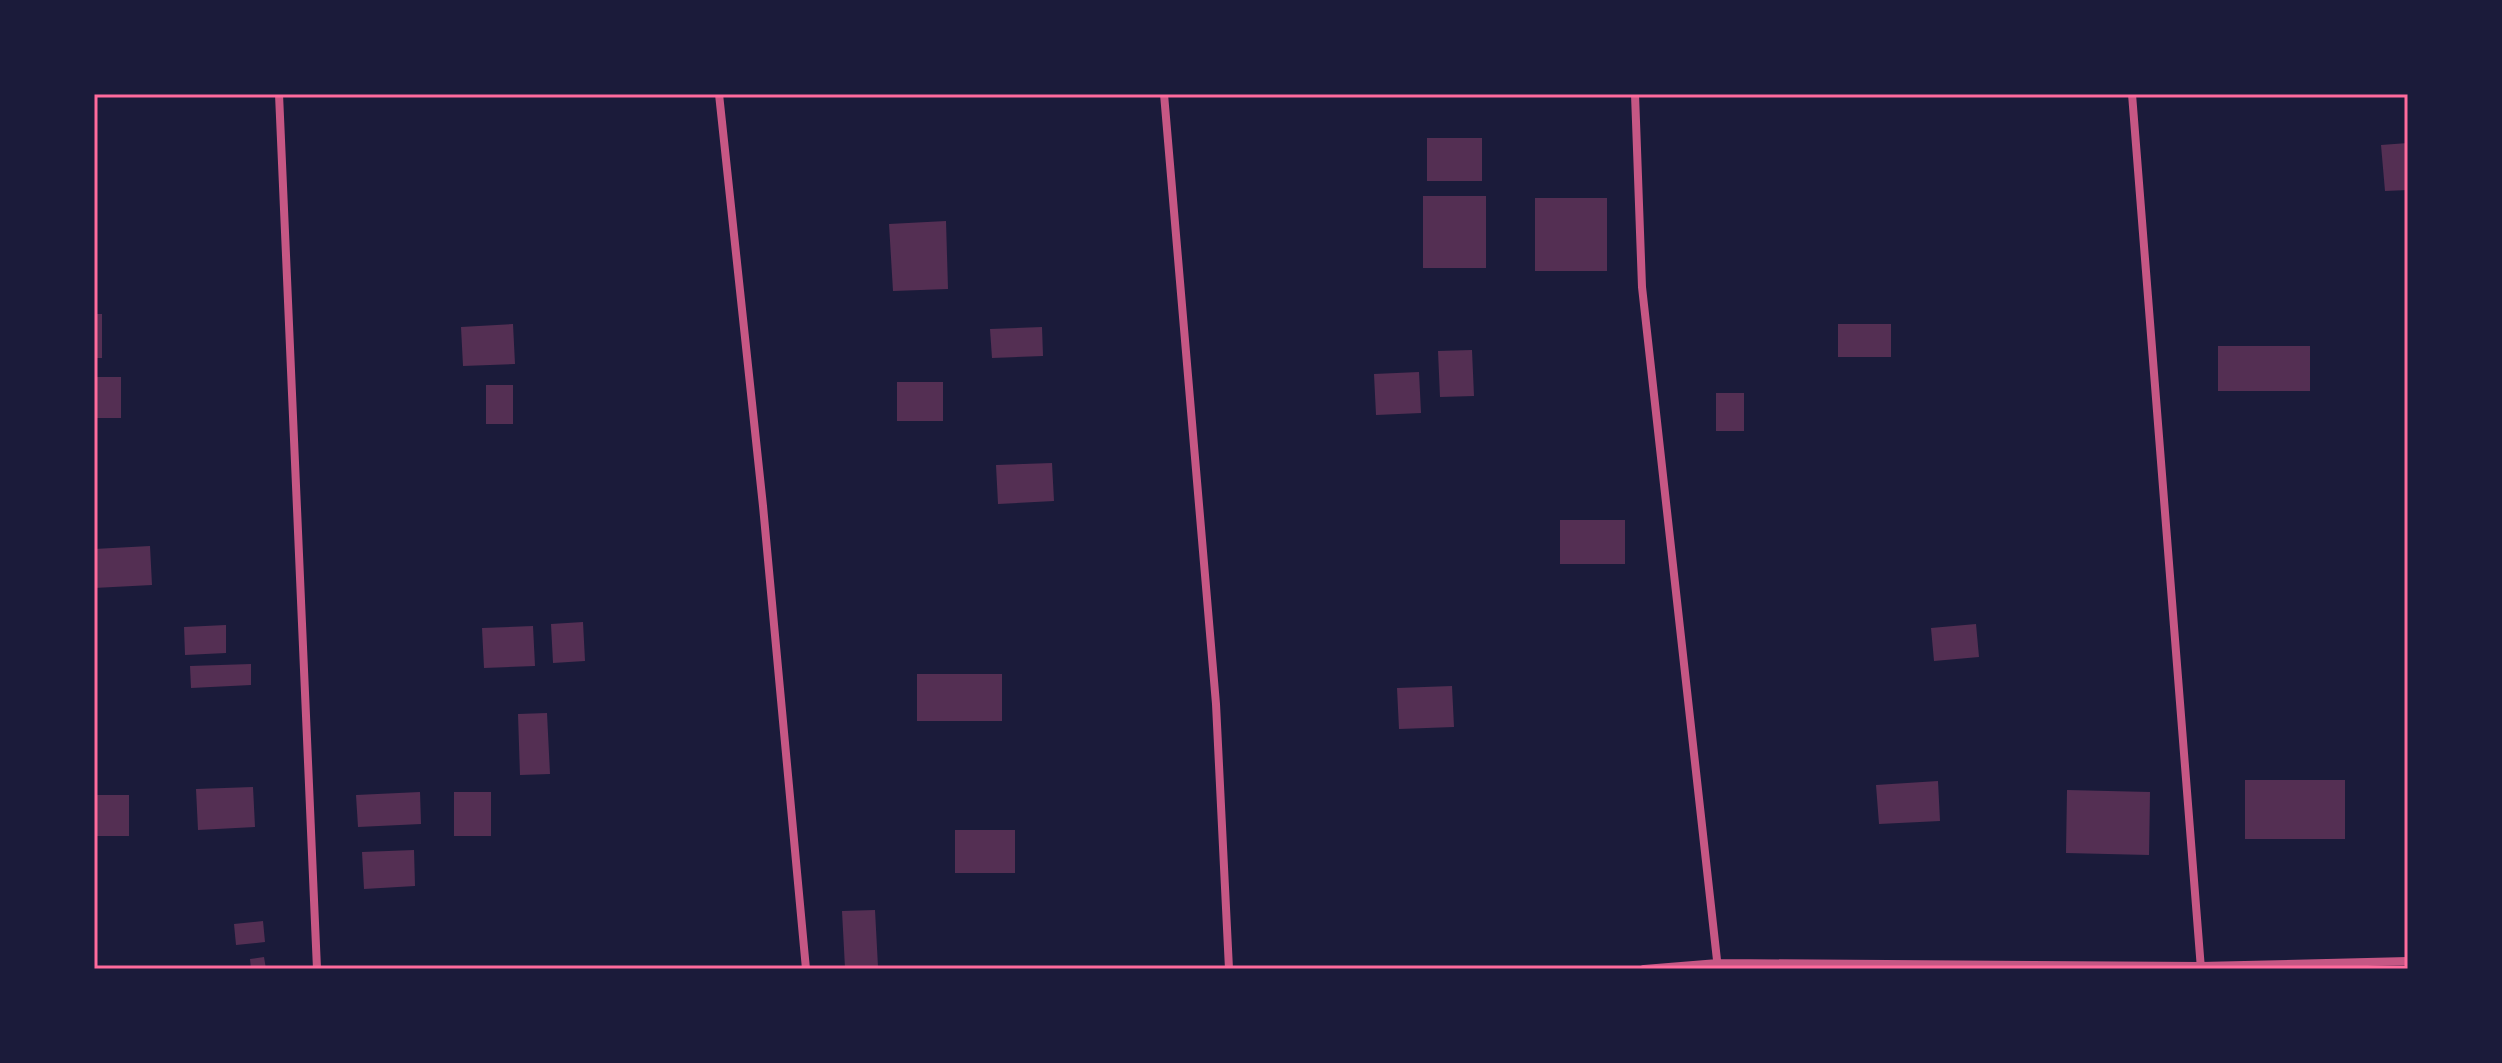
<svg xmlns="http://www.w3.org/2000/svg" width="2502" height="1063" font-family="'Golos Text',sans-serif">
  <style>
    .building { fill: #542f53 }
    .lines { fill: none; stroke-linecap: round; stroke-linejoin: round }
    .minor { stroke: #c65784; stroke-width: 8 }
    .neatline { fill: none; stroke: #ff6b9d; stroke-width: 3 }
  </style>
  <rect width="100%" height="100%" fill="#1b1b3a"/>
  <path class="building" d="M1427,138H1482V181H1427Z
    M2408,143V190L2385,191L2381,145Z
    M1423,196H1486V268H1423Z
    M1535,198H1607V271H1535Z
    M946,221L948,289L893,291L889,224Z
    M94,314H102V358H94Z
    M513,324L515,364L463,366L461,327Z
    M1838,324H1891V357H1838Z
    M1042,327L1043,356L992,358L990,329Z
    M2218,346H2310V391H2218Z
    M1472,350L1474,396L1440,397L1438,351Z
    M1419,372L1421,413L1376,415L1374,374Z
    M94,377H121V418H94Z
    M897,382H943V421H897Z
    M486,385H513V424H486Z
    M1716,393H1744V431H1716Z
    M1052,463L1054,501L998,504L996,465Z
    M1560,520H1625V564H1560Z
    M150,546L152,585L94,588V549Z
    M583,622L585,661L553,663L551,624Z
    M1976,624L1979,657L1934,661L1931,628Z
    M226,625V653L185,655L184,627Z
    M533,626L535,666L484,668L482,628Z
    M251,664V685L191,688L190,666Z
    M917,674H1002V721H917Z
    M1452,686L1454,727L1399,729L1397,688Z
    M547,713L550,774L520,775L518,714Z
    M2245,780H2345V839H2245Z
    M1938,781L1940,821L1879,824L1876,785Z
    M253,787L255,827L198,830L196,789Z
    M2067,790L2150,792L2149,855L2066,853Z
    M420,792L421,824L358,827L356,795Z
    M454,792H491V836H454Z
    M94,795H129V836H94Z
    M955,830H1015V873H955Z
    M414,850L415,886L364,889L362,852Z
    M875,910L878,967L845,968L842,911Z
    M263,921L265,942L236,945L234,924Z
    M264,957L266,969H251L250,959Z"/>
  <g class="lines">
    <path class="minor" d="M279,94L317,969
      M719,94L763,506L806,969
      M1164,94L1216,704L1229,969
      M1635,94L1642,287L1718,969
      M2132,94L2201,969
      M1644,969L1718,963L2201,966L2408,961"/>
  </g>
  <rect width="2502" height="1063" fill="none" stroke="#1b1b3a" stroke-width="192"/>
  <rect x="96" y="96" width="2310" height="871" class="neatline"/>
</svg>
